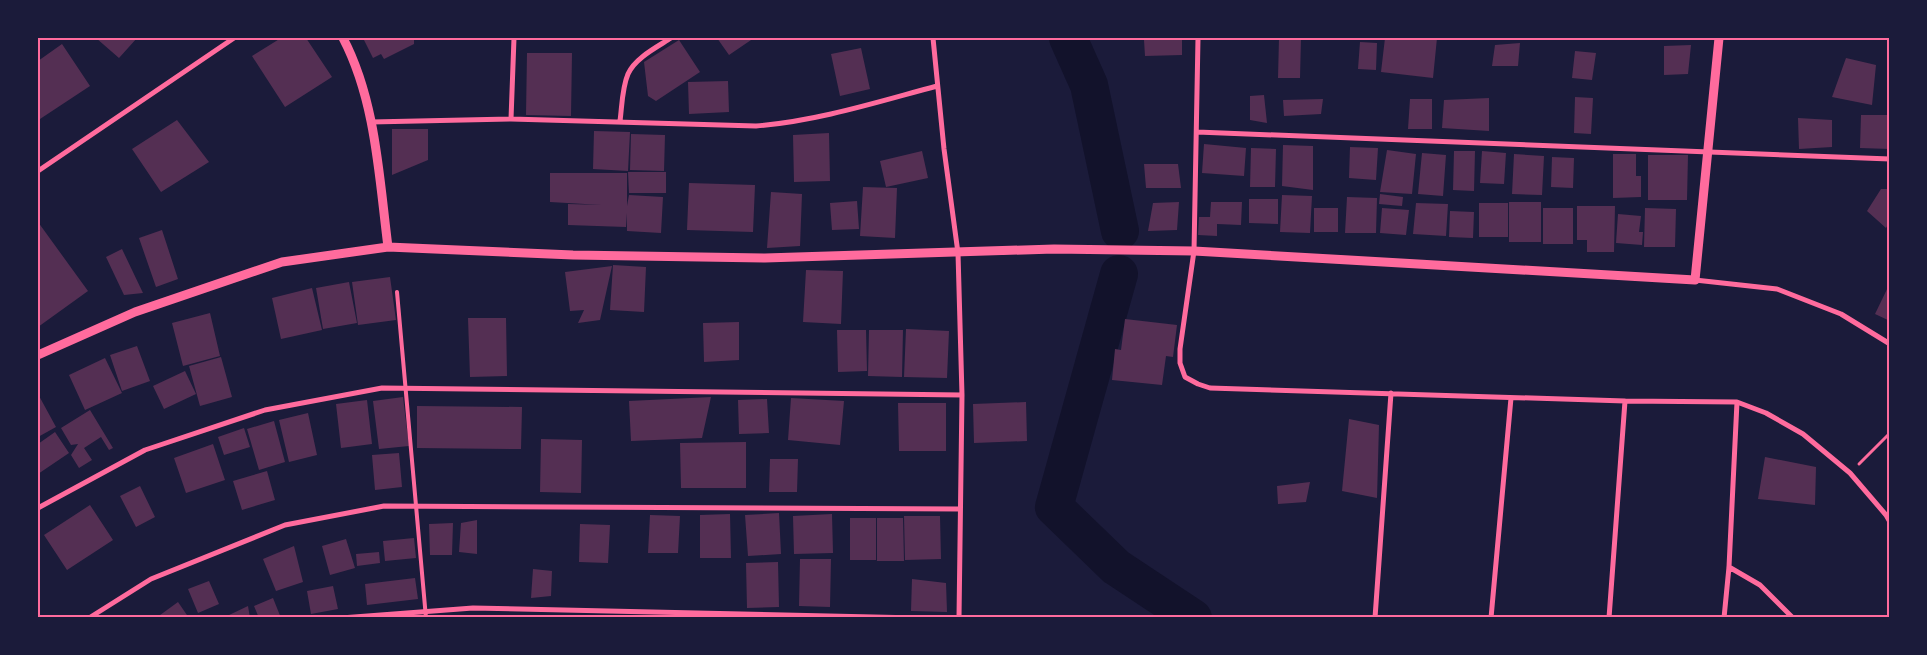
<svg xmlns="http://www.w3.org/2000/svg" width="1927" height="655" font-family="'Work Sans',sans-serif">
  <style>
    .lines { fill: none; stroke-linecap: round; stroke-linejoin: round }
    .river { stroke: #12122b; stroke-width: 38 }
    .building { fill: #542f53 }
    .path { stroke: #ff6b9d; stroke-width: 3 }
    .service { stroke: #ff6b9d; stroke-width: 4 }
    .minor { stroke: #ff6b9d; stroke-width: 5 }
    .tertiary { stroke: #ff6b9d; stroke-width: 9 }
    .neatline { fill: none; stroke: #ff6b9d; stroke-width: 2 }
  </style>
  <rect width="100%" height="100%" fill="#1b1b3a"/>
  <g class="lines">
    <path class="river" d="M1068,38L1089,85L1120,231
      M1119,274L1054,507L1116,567L1193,618"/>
  </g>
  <path class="building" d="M96,38H137L119,58Z
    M281,38H306L332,77L285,107L252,56Z
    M369,38H414V44L384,59L381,54L373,58L364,40Z
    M717,38H754L729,55Z
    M1135,38H1182V55L1145,56L1144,40H1135Z
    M1279,38H1301L1300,78H1278Z
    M1385,38H1437L1433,78L1381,72Z
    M679,40L700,72L656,101L648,96L644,62Z
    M1360,42L1377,43L1376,70L1358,69Z
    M1520,43L1518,66H1492L1495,45Z
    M62,44L90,86L40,119L38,115V61Z
    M1691,45L1688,74L1664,75V46Z
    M861,48L870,89L840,96L831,54Z
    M1575,51L1596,53L1592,80L1572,78Z
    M527,53H572L571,116L526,115Z
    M1846,58L1876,65L1872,105L1832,97Z
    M728,81L729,112L689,114L688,82Z
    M1264,95L1267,123L1250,120V96Z
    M1575,97L1593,98L1591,134L1574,133Z
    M1489,98V131L1442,128L1444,100Z
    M1323,99L1321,114L1284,116L1283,100Z
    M1410,99H1432V129H1408Z
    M1861,115H1890V149L1860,148Z
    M1798,118L1832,120V147L1799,149Z
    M177,120L209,162L161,192L132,149Z
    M392,129H428V160L392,175Z
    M594,131L630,132L628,171L593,169Z
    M829,133L830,181L794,182L793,135Z
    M631,134L665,135L664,171L630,170Z
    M1204,144L1246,148L1244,176L1202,173Z
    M1283,145L1313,146V190L1282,186Z
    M1350,147L1378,148L1376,180L1349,178Z
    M1251,148L1276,149L1275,187H1250Z
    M1387,150L1416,154L1412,194L1380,192Z
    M922,151L928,178L886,187L880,161Z
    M1454,151H1475L1474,191L1453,190Z
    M1482,151L1506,153L1504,184L1480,183Z
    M1422,153L1446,155L1443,196L1418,194Z
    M1514,154L1544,156L1542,195L1512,194Z
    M1613,154H1636V176H1641V197L1613,198Z
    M1648,155H1688L1687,200H1648Z
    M1552,157L1574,158L1573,188L1551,187Z
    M1144,164H1178L1181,188H1146Z
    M628,172H666V193H629Z
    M550,173H627V206L629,195L663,197L661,233L627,231V213L626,227L568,225V204L602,205L550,202Z
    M689,183L755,185L753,232L687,230Z
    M863,187L897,188L895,238L860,236Z
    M1881,189H1890V221L1886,228L1867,211Z
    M771,192L802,194L800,246L767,248Z
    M1380,194L1403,197L1402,206L1379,204Z
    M1282,195L1312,196L1310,233L1280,232Z
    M1347,197L1377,198L1376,233H1345Z
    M1249,199H1278V224L1249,223Z
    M857,201L859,229L832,230L830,203Z
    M1179,202L1177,230L1148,231L1153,203Z
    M1211,202H1242L1241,225L1217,224V236L1198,235L1199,217H1210Z
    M1509,202H1541V242H1509Z
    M1416,203L1448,204L1446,236L1413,234Z
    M1479,203H1508V237H1479Z
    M1577,206H1615L1614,252H1587V240H1577Z
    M1314,208H1338V232H1314Z
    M1382,208L1409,210L1406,235L1380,233Z
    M1543,208H1573V244H1543Z
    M1645,208L1676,209L1675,247H1644Z
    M1450,211L1474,212L1473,238L1449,237Z
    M1618,214L1641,216L1639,232H1643L1642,245L1616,243Z
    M38,222L88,291L38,327Z
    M162,230L178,279L156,287L139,238Z
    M122,249L143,293L124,295L106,257Z
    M613,265L646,267L644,312L610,310Z
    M612,266L600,320L578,323L584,310L570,311L565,272Z
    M806,270L843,271L841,324L803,322Z
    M390,277L396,320L358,325L352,282Z
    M349,282L357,323L323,329L316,288Z
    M1890,283V321L1875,314Z
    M312,288L322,330L281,339L272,298Z
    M210,313L220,356L183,366L172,323Z
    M468,318H506L507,376L470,377Z
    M1125,319L1177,325L1173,357L1166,356L1162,385L1112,380L1115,349L1121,350Z
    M739,322V360L704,362L703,323Z
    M906,329L949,331L947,378L904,377Z
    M837,330H866L867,371L838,372Z
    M869,330H903L902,377L868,376Z
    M137,346L150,381L122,391L110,355Z
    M221,357L232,397L200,406L189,366Z
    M105,358L122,393L85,410L69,375Z
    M185,371L196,394L164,409L153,386Z
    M38,394L56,427L38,437Z
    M403,397L409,446L379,449L373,401Z
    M711,397L702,438L631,441L629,401Z
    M791,398L844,401L840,445L788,440Z
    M767,399L769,433L739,434L738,400Z
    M367,400L372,444L341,448L336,404Z
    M1026,402L1027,441L974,443L973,404Z
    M898,403H946V451H899Z
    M417,406L522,407L521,449L417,448Z
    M90,410L113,448L109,450L101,437L84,448L92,460L79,468L71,455L78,444L71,445L61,428Z
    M308,413L317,455L289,462L279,420Z
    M1349,419L1379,425L1377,498L1342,491Z
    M274,421L285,462L259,470L247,429Z
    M244,428L250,447L224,455L218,437Z
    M55,432L69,453L38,474V444Z
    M541,439L582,440L581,493L540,492Z
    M746,442V488H681L680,443Z
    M213,444L225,480L186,493L174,458Z
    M399,453L402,487L375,490L372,455Z
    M1765,457L1816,467L1815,505L1758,499Z
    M770,459H798L797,492H769Z
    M267,471L275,500L242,510L233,481Z
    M1310,482L1306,502L1278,504L1277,486Z
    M140,486L155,517L136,527L120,496Z
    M90,505L113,540L67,570L44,535Z
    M779,513L781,554L748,556L745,515Z
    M730,514L731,558H700V515Z
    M832,514L833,553L794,554L793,516Z
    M650,515L680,516L678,553H648Z
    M904,516H940L941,559L905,560Z
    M850,518H876V560H850Z
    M877,518H903L904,561H877Z
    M477,520V554L459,552L461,523Z
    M453,523L452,555H430L429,524Z
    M580,524L610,525L608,563L579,562Z
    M414,538L416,558L385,561L383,541Z
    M346,539L355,568L330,575L322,546Z
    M294,546L303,582L276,591L263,559Z
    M379,552L380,563L357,566L356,554Z
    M800,559H831L830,607L799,606Z
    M778,562L779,607L747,608L746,563Z
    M533,569L552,571L551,596L531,598Z
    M415,578L418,599L367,605L365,584Z
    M912,579L946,583L947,612L911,611Z
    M209,581L219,604L198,613L188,589Z
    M333,586L338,609L311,614L307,591Z
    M273,598L281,618H259L254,606Z
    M178,602L189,618H156Z
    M248,606L250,618H228L227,616Z"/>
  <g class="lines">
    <path class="path" d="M1859,464L1890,433"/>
    <path class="service" d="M397,292L426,618"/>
    <path class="minor" d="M933,38L944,149L958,253L962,395L959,618
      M1198,38L1194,251L1180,349V363L1185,377L1198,384L1210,388L1625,401L1737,402L1766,413L1803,434L1850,473L1886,515L1890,522
      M511,119L514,38
      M620,121C622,106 622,88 628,74C635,58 657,47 671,38
      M371,122L511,119L756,126C818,121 877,102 937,86
      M1197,132L1890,159
      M38,171L234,38
      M1695,280L1777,289L1841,314L1890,344
      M38,508L145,450L265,410L382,388L962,395
      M1729,567L1760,585L1793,618
      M89,618L151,579L285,525L384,506L960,509
      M341,618L473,608L918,618
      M1375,618L1391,393
      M1491,618L1511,398
      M1609,618L1625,401
      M1724,618L1729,567L1737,402"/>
    <path class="tertiary" d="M343,38C376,101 379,177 388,247
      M38,355L135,312L282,262L388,247L573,255L765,258L1054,249L1194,251L1695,280L1719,38"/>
  </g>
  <rect width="1927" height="655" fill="none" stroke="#1b1b3a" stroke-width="78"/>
  <rect x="39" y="39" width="1849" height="577" class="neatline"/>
</svg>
